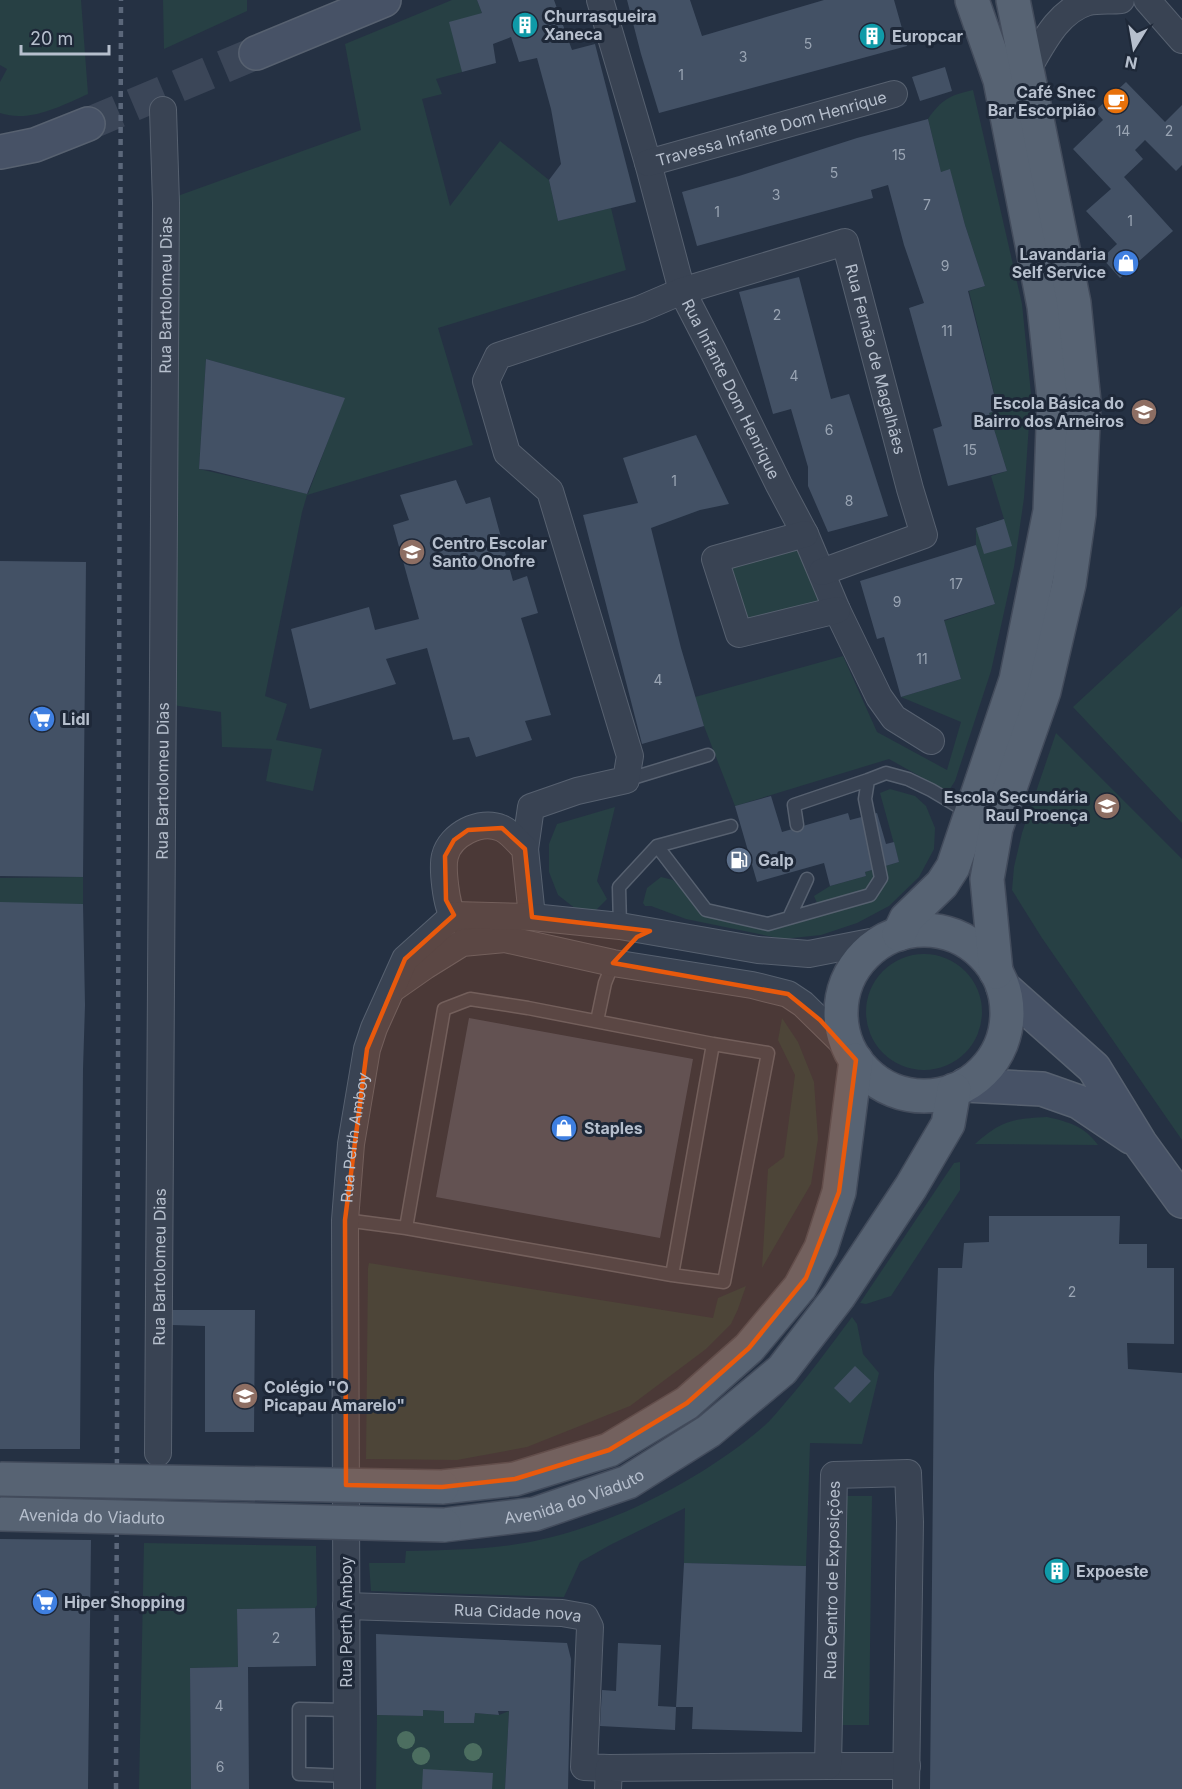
<svg xmlns="http://www.w3.org/2000/svg" width="1182" height="1789" font-family="Inter,sans-serif">
  <style>
    .green { fill: #274044; fill-rule: evenodd }
    .building { fill: #435165 }
    .lines { fill: none; stroke-linecap: round; stroke-linejoin: round }
    .secondary-tunnel { stroke: #3b4658; stroke-width: 33; stroke-dasharray: 33 16; stroke-linecap: butt }
    .lane-casing { stroke: #576170; stroke-width: 15 }
    .street-casing { stroke: #576170; stroke-width: 28 }
    .secondary-casing { stroke: #576170; stroke-width: 36 }
    .primary-casing { stroke: #434c5c; stroke-width: 36 }
    .lane { stroke: #394353; stroke-width: 12 }
    .street { stroke: #394353; stroke-width: 26 }
    .secondary { stroke: #475266; stroke-width: 33 }
    .primary { stroke: #576373; stroke-width: 33 }
    .rail { stroke: #5b677a; stroke-width: 4.5; stroke-dasharray: 6 6; stroke-linecap: butt }
    .primary-bridge-casing { stroke: #434c5c; stroke-width: 36; stroke-linecap: butt }
    .primary-bridge { stroke: #576373; stroke-width: 33 }
    .tree { fill: #4c6e60 }
    .marked { fill: #e8590c; fill-opacity: 0.2; stroke: #e8590c; stroke-width: 4.5; stroke-linejoin: round }
    .labels { text-anchor: middle; stroke-width: 6; stroke-linejoin: round; paint-order: stroke }
    .number-label { font-size: 14px; fill: #99a4b3 }
    .poi-label { font-size: 16px; font-weight: bold; fill: #b6bfcd; stroke: #1e2838; text-anchor: start }
    .street-label { font-size: 16px; fill: #b6bfcd; stroke: #1e2838 }
  </style>
  <rect width="100%" height="100%" fill="#253143"/>
  <path class="green" d="M0,0H81L88,94C61,106 30,123 0,113V82L7,69L0,65Z
    M163,0H247V11L164,49Z
    M452,0H477L482,13L452,24L462,72L436,79L442,94L422,99L450,206L500,141L549,180L558,221L611,208L626,270L438,328L473,445L307,495L302,512L265,696L287,704L276,740L322,749L313,791L266,781L272,749L222,747L221,712L172,705V198L361,130L345,44ZM206,359L344,398L308,494L199,469Z
    M973,90L1022,304L1031,394L1024,498L1014,567L991,671L955,781L948,792L889,759L735,806L704,726L695,697L843,656L877,732L947,770L961,722L901,697L961,679L944,621L995,604L976,545V528L1004,519L991,476L1007,471L989,413L998,409L969,291L985,286L965,225L950,170L941,172L928,119C941,100 950,95 973,90Z
    M805,534L837,610L739,634L715,559Z
    M1182,606V823L1073,707Z
    M1056,733L1182,859V1140L1042,938L1012,890L1014,867L1022,833Z
    M890,789L915,796L926,806L935,828L934,849L919,877L889,906L857,923L821,935L783,939L686,919L651,906H645L643,903L647,888L661,877L673,880L706,912L750,922L821,912L814,896L830,886L866,876L865,872L899,862L880,793Z
    M615,807L597,881L607,899L594,912L576,909L558,895L549,872V844L557,824Z
    M83,877V904L0,903V878Z
    M866 1012a58 58 0 1 1 116 0a58 58 0 1 1-116 0Z
    M782,1018L798,1042L814,1082L818,1139L811,1184L762,1268L768,1169L784,1157L795,1075L778,1040Z
    M1047,1117C1069,1122 1084,1126 1098,1145L975,1144C1002,1120 1012,1119 1047,1117Z
    M960,1162V1190L891,1296L866,1304L860,1303L954,1163Z
    M369,1263L713,1318L718,1298L746,1286L738,1309L731,1324L706,1349L630,1406L527,1447L457,1460L366,1459L368,1268Z
    M852,1317L857,1324L863,1354L879,1373L862,1444L810,1443L806,1566L684,1563L685,1508L610,1545L580,1562L564,1597L371,1591L369,1563H405L406,1551C445,1550 485,1550 524,1543C606,1529 700,1481 763,1427C771,1420 778,1411 785,1403C809,1376 830,1346 852,1317Z
    M845,1496H872L869,1725H842Z
    M144,1543L316,1546L317,1605L315,1608L237,1609L238,1667L190,1668L191,1789H139Z
    M423,1710L444,1711L461,1723H474L475,1713L499,1715L509,1711L505,1789H376L377,1715L423,1716Z"/>
  <path class="building" d="M477,0H554L572,50L595,44L636,202L558,221L549,180L561,164L551,109L537,58L519,62L511,37L493,44L496,63L462,72L449,22L482,13Z
    M627,0H690L702,36L824,0H894L907,46L659,113L641,54Z
    M945,67L952,91L920,101L912,77Z
    M1126,82L1165,122L1182,105V165L1176,171L1145,140L1135,150L1143,159L1124,177L1173,231L1120,278L1102,258L1117,244L1086,211L1111,189L1073,149L1103,120L1095,111Z
    M928,119L941,172L950,169L965,225L985,286L968,291L998,410L989,413L1007,471L948,486L933,429L942,426L909,308L924,303L904,245L888,185L871,190L873,198L697,246L682,192L739,176L857,138Z
    M799,277L831,399L849,394L888,516L828,532L808,486V467L791,409L773,414L739,292Z
    M206,359L345,398L307,494L210,470L199,469Z
    M696,435L729,504L700,510L651,528L681,648L704,726L642,744L583,515L638,503L623,458Z
    M456,480L466,504L490,497L513,581L527,576L538,613L521,618L551,715L525,721L532,740L476,757L469,737L453,740L427,648L386,659L396,684L310,709L291,629L369,607L375,630L419,619L393,525L409,520L400,495Z
    M1004,519L1012,546L984,554L976,528Z
    M976,545L995,604L944,620L961,679L901,697L884,637L877,639L860,581Z
    M0,561L86,562L83,877L0,876Z
    M771,796L782,832L848,813L850,820L877,813L886,844L894,842L899,862L865,872L866,876L830,886L824,863L757,882L735,806Z
    M0,902L83,904L85,1005L83,1069L80,1449H0Z
    M469,1018L693,1059L660,1238L436,1197Z
    M989,1216H1120L1119,1244H1147V1268H1174V1344L1127,1343L1128,1369L1182,1373V1789H930L934,1373L938,1268H962L964,1243L989,1242Z
    M172,1310H255L254,1432H205V1326L172,1325Z
    M855,1366L871,1381L850,1403L834,1388Z
    M0,1539L91,1540L88,1789H0Z
    M684,1563L806,1566L802,1732L692,1729L693,1707H676Z
    M315,1608L316,1666L248,1667L249,1789H191L190,1668L238,1667L237,1609Z
    M376,1634L567,1643L571,1659L568,1789H505L509,1711H498L499,1715L475,1713L474,1723H444V1711L423,1710V1716L377,1715Z
    M618,1643L661,1645L658,1706L676,1707L675,1730L600,1726L602,1690L616,1691Z
    M423,1769L493,1773L492,1789H422Z"/>
  <g class="lines">
    <path class="secondary-tunnel" d="M88,124L256,53"/>
    <defs>
      <path id="lane" d="M626,780L708,755
        M797,825L794,805L868,780L886,773L908,779L931,790L958,806L965,817
        M657,846L706,910L768,924L870,895L881,878L865,799L868,780
        M789,918L807,879
        M620,926L619,887L657,846L731,826
        M597,1021L605,983L613,963
        M345,1220L406,1228L672,1275
        M406,1228L444,1009L470,999L528,1008L713,1044L672,1275L724,1282L768,1053L713,1044
        M347,1710L299,1709V1774L347,1776"/>
      <g id="street">
        <path id="s1" d="M600,0L648,163L682,291L714,353L779,485L805,534L837,610L879,697L894,718L931,741"/>
        <path d="M1147,0L1182,40"/>
        <path d="M1026,72C1042,46 1056,12 1088,2C1097,0 1110,1 1121,0"/>
        <path id="s2" d="M648,163L894,94"/>
        <path d="M805,534L715,559L739,634L837,610"/>
        <path id="s3" d="M525,849L531,807L577,791L626,780L630,756L550,491L507,453L486,381L498,356L640,309L682,291L845,242L910,489L924,535L822,572"/>
        <path d="M468,925C464,922 457,919 453,915C446,906 442,867 445,856C450,835 480,819 501,828C509,831 518,842 525,849L532,917"/>
        <path d="M395,987L425,966L462,943L505,939L613,963L752,985L788,994L803,1004L850,1050"/>
        <path id="s4" d="M158,1453L166,203L163,110"/>
        <path id="s5" d="M346,1606L562,1613L585,1617L590,1627L584,1767L609,1768"/>
        <path d="M828,1766H907"/>
        <path id="s6" d="M347,1789L345,1220L351,1144L367,1049L374,1028L405,959L454,915L532,917L620,926L758,950L809,954L886,939"/>
        <path id="s7" d="M608,1789L609,1768L828,1766L834,1475L908,1473L910,1522L906,1789"/>
      </g>
      <path id="secondary" d="M256,53L384,0
        M0,152L35,145L88,124
        M1003,987L1094,1068L1140,1143L1182,1201
        M965,1085L1042,1089L1079,1102L1131,1137"/>
      <g id="primary">
        <circle cx="924" cy="1013" r="83"/>
        <path d="M899,934L906,919L942,884L953,867L1016,680L1050,511L1054,399L1044,306L1000,80L972,0"/>
        <path d="M996,972L987,879L996,828L1044,691L1069,584L1079,514L1084,402L1074,303L1013,0"/>
        <path d="M442,1487L515,1479L609,1450L687,1403L749,1348L800,1287L821,1248L839,1192L856,1060"/>
        <path id="s8" d="M444,1525L535,1514L628,1482L709,1431L782,1370L839,1296L911,1187L948,1124L954,1090"/>
      </g>
    </defs>
    <use href="#lane" class="lane-casing"/>
    <use href="#street" class="street-casing"/>
    <use href="#secondary" class="secondary-casing"/>
    <use href="#primary" class="primary-casing"/>
    <use href="#lane" class="lane"/>
    <use href="#street" class="street"/>
    <use href="#secondary" class="secondary"/>
    <use href="#primary" class="primary"/>
    <path class="rail" d="M116,1789L121,0"/>
    <defs>
      <g id="primary-bridge">
        <path d="M0,1479L442,1487"/>
        <path id="s9" d="M0,1514L444,1525"/>
      </g>
    </defs>
    <use href="#primary-bridge" class="primary-bridge-casing"/>
    <use href="#primary-bridge" class="primary-bridge"/>
  </g>
  <g class="tree">
    <circle cx="406" cy="1740" r="9"/>
    <circle cx="473" cy="1752" r="9"/>
    <circle cx="421" cy="1756" r="9"/>
  </g>
  <path class="marked" d="M502,828L525,849L532,917L650,931L637,937L613,963L788,994L820,1020L856,1060L839,1192L806,1278L749,1348L687,1403L609,1450L515,1479L442,1487L346,1485L345,1220L367,1049L405,959L454,915L446,900L445,856L454,840L468,830Z"/>
  <defs>
    <symbol id="building-disc" viewBox="-11 -11 22 22"><circle r="9.5" fill="#0f9aa8" stroke="#1e2838"/><path d="M-4-6H4V6H1V3H-1V6H-4ZM-2.5-4.3h1.7v1.8h-1.7ZM.8-4.3h1.7v1.8H.8ZM-2.5-1h1.7V.8h-1.7ZM.8-1h1.7V.8H.8Z" fill="#fff"/></symbol>
    <symbol id="cafe-disc" viewBox="-11 -11 22 22"><circle r="9.5" fill="#e8710a" stroke="#1e2838"/><path d="M-5.5-4.5H6V0H3Q3 3.5 0 3.5H-2.5Q-5.5 3.5-5.5 0ZM3-3.2v2h1.7v-2ZM-6 4.5H4V6H-6Z" fill="#fff"/></symbol>
    <symbol id="shop-disc" viewBox="-11 -11 22 22"><circle r="9.5" fill="#3f7fe0" stroke="#1e2838"/><path d="M-5-2.5h2.3a2.7 3.5 0 0 1 5.4 0H5L5.5 6h-11ZM-1.5-2.5h3a1.5 2.3 0 0 0-3 0Z" fill="#fff"/></symbol>
    <symbol id="school-disc" viewBox="-11 -11 22 22"><circle r="9.5" fill="#8d6e63" stroke="#1e2838"/><path d="M0-5L7-2L0 1L-7-2ZM-4 1L0 2.5L4 1V4Q0 6-4 4Z" fill="#fff"/></symbol>
    <symbol id="supermarket-disc" viewBox="-11 -11 22 22"><circle r="9.5" fill="#3f7fe0" stroke="#1e2838"/><path d="M-6-5.5h2.5l.6 2H6L4.5 2H-2.5L-4.4-4H-6ZM-1.5 3.2a1.3 1.3 0 1 0 .1 0ZM3 3.2a1.3 1.3 0 1 0 .1 0Z" fill="#fff"/></symbol>
    <symbol id="fuel-disc" viewBox="-11 -11 22 22"><circle r="9.5" fill="#5c6f8a" stroke="#1e2838"/><path d="M-5.5-6h7V0h2V4h1.3V-2.5L3-4.5l.8-.8L6-3V5H2.5V1h-1V6h-7ZM-4.2-4.7v3.2H.2V-4.7Z" fill="#fff"/></symbol>
  </defs>
  <g fill-rule="evenodd">
    <use href="#building-disc" x="510" y="10" width="30" height="30"/>
    <use href="#building-disc" x="857" y="21" width="30" height="30"/>
    <use href="#cafe-disc" x="1101" y="86" width="30" height="30"/>
    <use href="#shop-disc" x="1111" y="248" width="30" height="30"/>
    <use href="#school-disc" x="1129" y="397" width="30" height="30"/>
    <use href="#school-disc" x="397" y="537" width="30" height="30"/>
    <use href="#supermarket-disc" x="27" y="704" width="30" height="30"/>
    <use href="#school-disc" x="1092" y="791" width="30" height="30"/>
    <use href="#fuel-disc" x="724" y="845" width="30" height="30"/>
    <use href="#shop-disc" x="549" y="1113" width="30" height="30"/>
    <use href="#school-disc" x="230" y="1381" width="30" height="30"/>
    <use href="#building-disc" x="1042" y="1556" width="30" height="30"/>
    <use href="#supermarket-disc" x="30" y="1587" width="30" height="30"/>
  </g>
  <g class="labels">
    <g class="number-label">
      <text x="808" y="49">5</text>
      <text x="743" y="62">3</text>
      <text x="681" y="80">1</text>
      <text x="1123" y="136">14</text>
      <text x="1169" y="136">2</text>
      <text x="899" y="160">15</text>
      <text x="834" y="178">5</text>
      <text x="776" y="200">3</text>
      <text x="927" y="210">7</text>
      <text x="717" y="217">1</text>
      <text x="1130" y="226">1</text>
      <text x="945" y="271">9</text>
      <text x="777" y="320">2</text>
      <text x="947" y="336">11</text>
      <text x="794" y="381">4</text>
      <text x="829" y="435">6</text>
      <text x="970" y="455">15</text>
      <text x="674" y="486">1</text>
      <text x="849" y="506">8</text>
      <text x="956" y="589">17</text>
      <text x="897" y="607">9</text>
      <text x="922" y="664">11</text>
      <text x="658" y="685">4</text>
      <text x="1072" y="1297">2</text>
      <text x="276" y="1643">2</text>
      <text x="219" y="1711">4</text>
      <text x="220" y="1772">6</text>
    </g>
    <g class="poi-label">
      <text x="544" y="22">Churrasqueira<tspan x="544" dy="18">Xaneca</tspan></text>
      <text x="892" y="42">Europcar</text>
      <text x="1096" y="98" text-anchor="end">Café Snec<tspan x="1096" dy="18">Bar Escorpião</tspan></text>
      <text x="1106" y="260" text-anchor="end">Lavandaria<tspan x="1106" dy="18">Self Service</tspan></text>
      <text x="1124" y="409" text-anchor="end">Escola Básica do<tspan x="1124" dy="18">Bairro dos Arneiros</tspan></text>
      <text x="432" y="549">Centro Escolar<tspan x="432" dy="18">Santo Onofre</tspan></text>
      <text x="62" y="725">Lidl</text>
      <text x="1088" y="803" text-anchor="end">Escola Secundária<tspan x="1088" dy="18">Raul Proença</tspan></text>
      <text x="758" y="866">Galp</text>
      <text x="584" y="1134">Staples</text>
      <text x="264" y="1393">Colégio "O<tspan x="264" dy="18">Picapau Amarelo"</tspan></text>
      <text x="1076" y="1577">Expoeste</text>
      <text x="64" y="1608">Hiper Shopping</text>
    </g>
    <g class="street-label">
      <text dy="6" stroke="none"><textPath href="#s2" startOffset="128">Travessa Infante Dom Henrique</textPath></text>
      <text dy="6" stroke="none"><textPath href="#s4" startOffset="1158">Rua Bartolomeu Dias</textPath></text>
      <text dy="6" stroke="none"><textPath href="#s3" startOffset="1089">Rua Fernão de Magalhães</textPath></text>
      <text dy="6" stroke="none"><textPath href="#s1" startOffset="412">Rua Infante Dom Henrique</textPath></text>
      <text dy="6" stroke="none"><textPath href="#s4" startOffset="672">Rua Bartolomeu Dias</textPath></text>
      <text dy="6" stroke="none"><textPath href="#s6" startOffset="652">Rua Perth Amboy</textPath></text>
      <text dy="6" stroke="none"><textPath href="#s4" startOffset="186">Rua Bartolomeu Dias</textPath></text>
      <text dy="6" stroke="none"><textPath href="#s8" startOffset="134">Avenida do Viaduto</textPath></text>
      <text dy="6" stroke="none"><textPath href="#s9" startOffset="92">Avenida do Viaduto</textPath></text>
      <text dy="6" stroke="none"><textPath href="#s7" startOffset="426">Rua Centro de Exposições</textPath></text>
      <text dy="6" stroke="none"><textPath href="#s5" startOffset="172">Rua Cidade nova</textPath></text>
      <text transform="translate(346 1622) rotate(-90)" y="6">Rua Perth Amboy</text>
    </g>
  </g>
  <g transform="translate(1134 48) rotate(191)" stroke="#1e2838" stroke-width="4.5" paint-order="stroke">
  <path d="M0-4.5L10 22L0 15L-10 22Z" fill="#b6bfcd"/>
  <text y="-9" font-size="16" font-weight="bold" text-anchor="middle" fill="#b6bfcd">N</text>
  </g>
  <path d="M21 45v9h88v-9" fill="none" stroke="#b6bfcd" stroke-width="3"/>
  <text x="30" y="45" font-size="18" fill="#b6bfcd" stroke="#1e2838" stroke-width="4.5" paint-order="stroke">20 m</text>
</svg>
